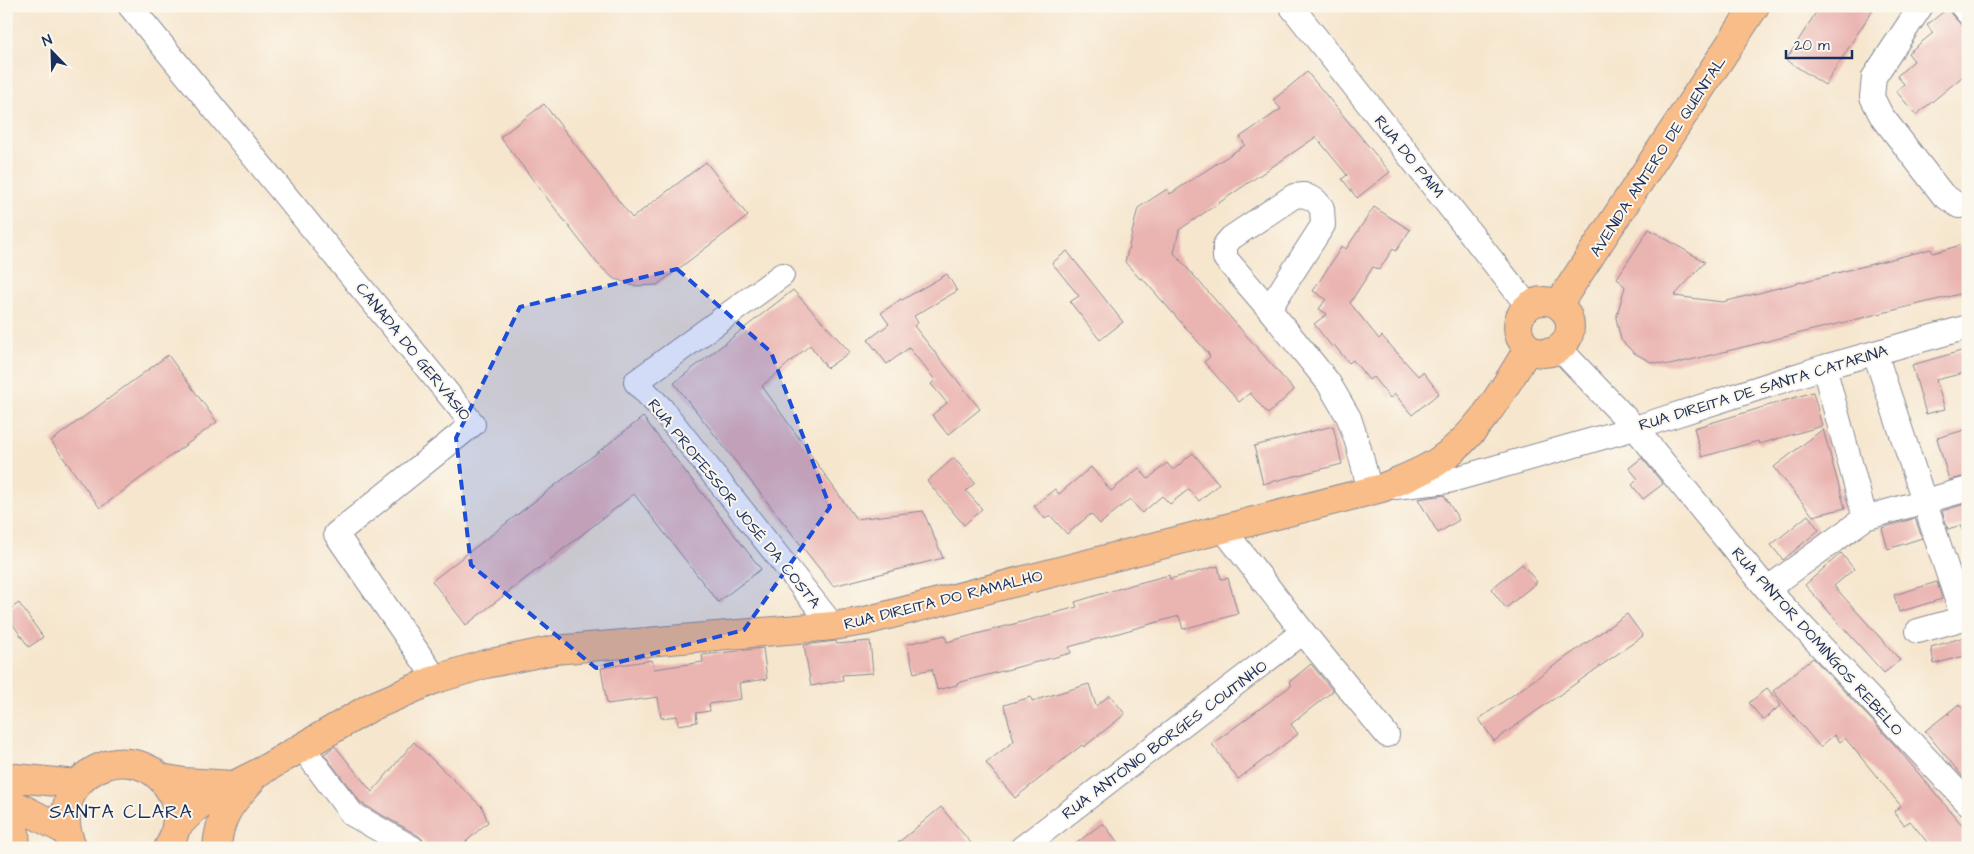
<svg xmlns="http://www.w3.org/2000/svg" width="1974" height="854" font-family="'Architects Daughter',sans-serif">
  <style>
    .building { fill: #eab4b1 }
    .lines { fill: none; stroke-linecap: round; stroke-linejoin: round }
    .minor-casing { stroke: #888a96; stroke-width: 26 }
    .major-casing { stroke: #888a96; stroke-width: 30 }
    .highway-casing { stroke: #888a96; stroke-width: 30 }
    .minor { stroke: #fff; stroke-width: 24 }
    .major { stroke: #f8bd89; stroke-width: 28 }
    .highway { stroke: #f8bd89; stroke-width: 28 }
    .marked { fill: #1d4ed8; fill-opacity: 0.2; stroke: #1d4ed8; stroke-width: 4; stroke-dasharray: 10 6; stroke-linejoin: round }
    .labels { text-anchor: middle; stroke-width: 4; stroke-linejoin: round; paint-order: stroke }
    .street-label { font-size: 16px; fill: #1b2f5e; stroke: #fbf7ec }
    .quarter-label { font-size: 19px; letter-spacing: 1px; fill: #1b2f5e; stroke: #fbf7ec }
  </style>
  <rect width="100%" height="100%" fill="#fbf7ec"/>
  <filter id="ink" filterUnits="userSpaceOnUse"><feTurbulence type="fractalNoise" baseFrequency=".02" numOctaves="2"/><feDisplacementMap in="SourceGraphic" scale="10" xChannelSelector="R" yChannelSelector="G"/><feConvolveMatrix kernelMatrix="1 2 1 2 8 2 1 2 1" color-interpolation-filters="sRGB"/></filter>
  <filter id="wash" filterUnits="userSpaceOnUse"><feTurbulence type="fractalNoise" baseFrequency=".0096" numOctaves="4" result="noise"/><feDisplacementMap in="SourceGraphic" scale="20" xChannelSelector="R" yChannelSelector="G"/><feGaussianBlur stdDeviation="1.12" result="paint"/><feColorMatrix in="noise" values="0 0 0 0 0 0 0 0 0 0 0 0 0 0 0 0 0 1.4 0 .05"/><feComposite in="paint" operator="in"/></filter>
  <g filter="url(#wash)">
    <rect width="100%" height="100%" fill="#f6e6ce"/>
    <g id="blocks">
      <path class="building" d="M1820,6H1875L1825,85L1786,60Z
        M1948,8L1952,15L1968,32V72L1916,115L1896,91L1904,84L1897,76L1914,61L1908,53L1933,33L1927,25Z
        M1307,72L1390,172L1357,198L1342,179L1347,175L1316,137L1179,230L1174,253L1294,390L1268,414L1250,393L1239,402L1204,362L1210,357L1208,353L1142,278L1140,279L1125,262L1138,208L1167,189L1170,194L1245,145L1240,137L1281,109L1273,100Z
        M544,104L632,218L706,162L748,216L657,285L634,286L613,278L597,263L500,137Z
        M1374,207L1410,230L1396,251L1393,249L1379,270L1373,267L1350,303L1379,339L1382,336L1418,376L1423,372L1439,393L1412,415L1395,394L1390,398L1373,377L1369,380L1353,360L1349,363L1334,345L1332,347L1314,324L1327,314L1319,309L1326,299L1313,291L1342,246L1346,249Z
        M1649,229L1705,262L1674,296L1723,302L1931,249L1933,253L1968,243V292L1670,365L1651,362L1634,353L1621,340L1616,318L1625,287L1617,278Z
        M1067,251L1123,322L1100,340L1070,302L1079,296L1052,263Z
        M947,274L957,291L914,316L918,323L914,326L980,409L948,435L932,415L947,403L931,384L935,380L909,348L887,364L868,340L889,324L881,313L901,299L902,300Z
        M793,290L850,352L827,368L810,345L762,386L856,519L923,511L943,558L833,586L674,383Z
        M1968,349V372L1936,380L1945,409L1926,414L1912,365Z
        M168,355L217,422L100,508L51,441Z
        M1813,392L1822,426L1759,444L1758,441L1702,457L1694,428Z
        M643,417L761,569L718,602L634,494L466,625L432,581Z
        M1333,426L1342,464L1263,484L1254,446Z
        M1823,429L1845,508L1813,516L1774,467Z
        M1968,429V476L1949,480L1937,438Z
        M1193,453L1219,484L1199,501L1189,489L1170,504L1162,496L1142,513L1130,499L1100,524L1091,514L1067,534L1050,515L1045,519L1034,506L1055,489L1059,494L1091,467L1111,491L1139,468L1148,479L1167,463L1173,470Z
        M954,458L975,483L966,491L982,509L964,525L927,481Z
        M1642,458L1663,484L1643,499L1632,485L1638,479L1629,468Z
        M1444,495L1459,520L1438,533L1418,499Z
        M1968,503V529L1962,530L1961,525L1948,529L1942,511Z
        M1808,515L1819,530L1783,560L1771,545Z
        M1915,518L1922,538L1888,549L1882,528Z
        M1841,553L1854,569L1834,586L1900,660L1884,673L1805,585Z
        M1522,564L1537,582L1506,608L1491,589Z
        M1218,566L1221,579L1228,578L1238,614L1183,629L1179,616L1069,647L1071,653L957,683V685L937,690L932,669L914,673L907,644L945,635L947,642L1077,607L1075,602L1131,585L1169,575L1170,579Z
        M1937,582L1942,599L1899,612L1894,595Z
        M19,603L43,637L29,647L6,615V612Z
        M1627,614L1643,636L1494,741L1479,719Z
        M1968,636V655L1934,664L1931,647Z
        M836,641L837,644L870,641L873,673L842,675L843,680L811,686L804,645Z
        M763,648L767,679L739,683L741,699L709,704L710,711L696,713L697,722L678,725L677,716L661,718L658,697L607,704L601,668L652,660L654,669L703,662L702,655Z
        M1813,658L1893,743L1968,832V848H1932L1910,821L1904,825L1894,812L1901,806L1845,738L1840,742L1834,735L1820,747L1773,691Z
        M1311,664L1333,691L1291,724L1298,734L1238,779L1212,744L1292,685L1289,682Z
        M1089,684L1096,706L1110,695L1125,714L1084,747L1082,745L1015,798L986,763L1014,741L1004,705L1031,697L1032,701Z
        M1767,688L1781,705L1763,720L1749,703Z
        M1959,704L1968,715V783L1925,731L1948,713L1949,715L1948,713Z
        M414,742L482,807L488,822L459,848H426L424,841L419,836L361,803L324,754L335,746L372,792Z
        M941,807L975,848H892Z
        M1103,823L1122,848H1070L1095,829Z"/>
    </g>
  </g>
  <g filter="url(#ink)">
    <use href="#blocks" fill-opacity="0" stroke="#888a96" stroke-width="1"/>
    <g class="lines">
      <defs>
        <path id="minor" d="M130,6L473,424L336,534L436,679
          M1291,6L1528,306
          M1921,6L1874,77L1872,97L1881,115L1943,195L1959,206L1968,205
          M1962,6L1968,13
          M782,275L636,382L661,408L833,626
          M1269,309L1323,225L1322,208L1315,200L1304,195L1294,196L1231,238L1225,245V258L1269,309L1328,382L1349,418L1358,445L1370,491
          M1559,348L1635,428L1767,589L1968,803
          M1875,353L1963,618
          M1824,367L1865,518
          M1395,487L1448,481L1635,428L1824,367L1968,327
          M1223,529L1303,632L1387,735
          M1767,589L1865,518L1968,489
          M1918,631L1968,617
          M302,747L352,814L412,848
          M1022,848L1303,632"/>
        <path id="major" d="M1518 327a26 26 0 1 1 52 0a26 26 0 1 1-52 0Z
          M1558,305L1755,6
          M161,778L184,782L233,785
          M176,827L193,810L212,796L258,773L371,707L436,679L486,664L554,650L833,626L865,621L1382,488C1400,480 1420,473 1437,462C1479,434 1503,390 1528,349
          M73,848C38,775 139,727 173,796C180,813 177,833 168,848
          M217,848C219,817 230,804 250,782"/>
        <path id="highway" d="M6,777L77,784
          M6,800L66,831
          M6,811C14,824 17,833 15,848"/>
      </defs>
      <use href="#minor" class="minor-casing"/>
      <use href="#major" class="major-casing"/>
      <use href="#highway" class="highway-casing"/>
      <use href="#minor" class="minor"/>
      <use href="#major" class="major"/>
      <use href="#highway" class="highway"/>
    </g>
  </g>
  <path class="marked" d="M677,269L771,352L830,507L744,630L596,668L471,565L456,438L520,307Z"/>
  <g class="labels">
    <g class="street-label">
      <text transform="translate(1410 156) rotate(51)" y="6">RUA DO PAIM</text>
      <text transform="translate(1657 156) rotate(-57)" y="6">AVENIDA ANTERO DE QUENTAL</text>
      <text transform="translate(414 351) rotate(51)" y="6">CANADA DO GERVÁSIO</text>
      <text transform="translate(1763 387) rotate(-17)" y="6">RUA DIREITA DE SANTA CATARINA</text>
      <text transform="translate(735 503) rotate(51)" y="6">RUA PROFESSOR JOSÉ DA COSTA</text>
      <text transform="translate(943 599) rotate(-14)" y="6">RUA DIREITA DO RAMALHO</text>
      <text transform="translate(1818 641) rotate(48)" y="6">RUA PINTOR DOMINGOS REBELO</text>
      <text transform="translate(1164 739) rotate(-37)" y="6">RUA ANTÓNIO BORGES COUTINHO</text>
    </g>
    <g class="quarter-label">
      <text x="121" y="818">SANTA CLARA</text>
    </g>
  </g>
  <rect width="1974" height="854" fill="none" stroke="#fbf7ec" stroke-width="25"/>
  <g transform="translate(52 52) rotate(337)" stroke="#fbf7ec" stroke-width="4" paint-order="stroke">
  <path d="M0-4L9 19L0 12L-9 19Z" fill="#1b2f5e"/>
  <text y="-8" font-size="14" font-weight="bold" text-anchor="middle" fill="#1b2f5e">N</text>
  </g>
  <path d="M1786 50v8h66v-8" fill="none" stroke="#1b2f5e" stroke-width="2.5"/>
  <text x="1794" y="50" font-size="15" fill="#1b2f5e" stroke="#fbf7ec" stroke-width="4" paint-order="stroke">20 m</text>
</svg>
